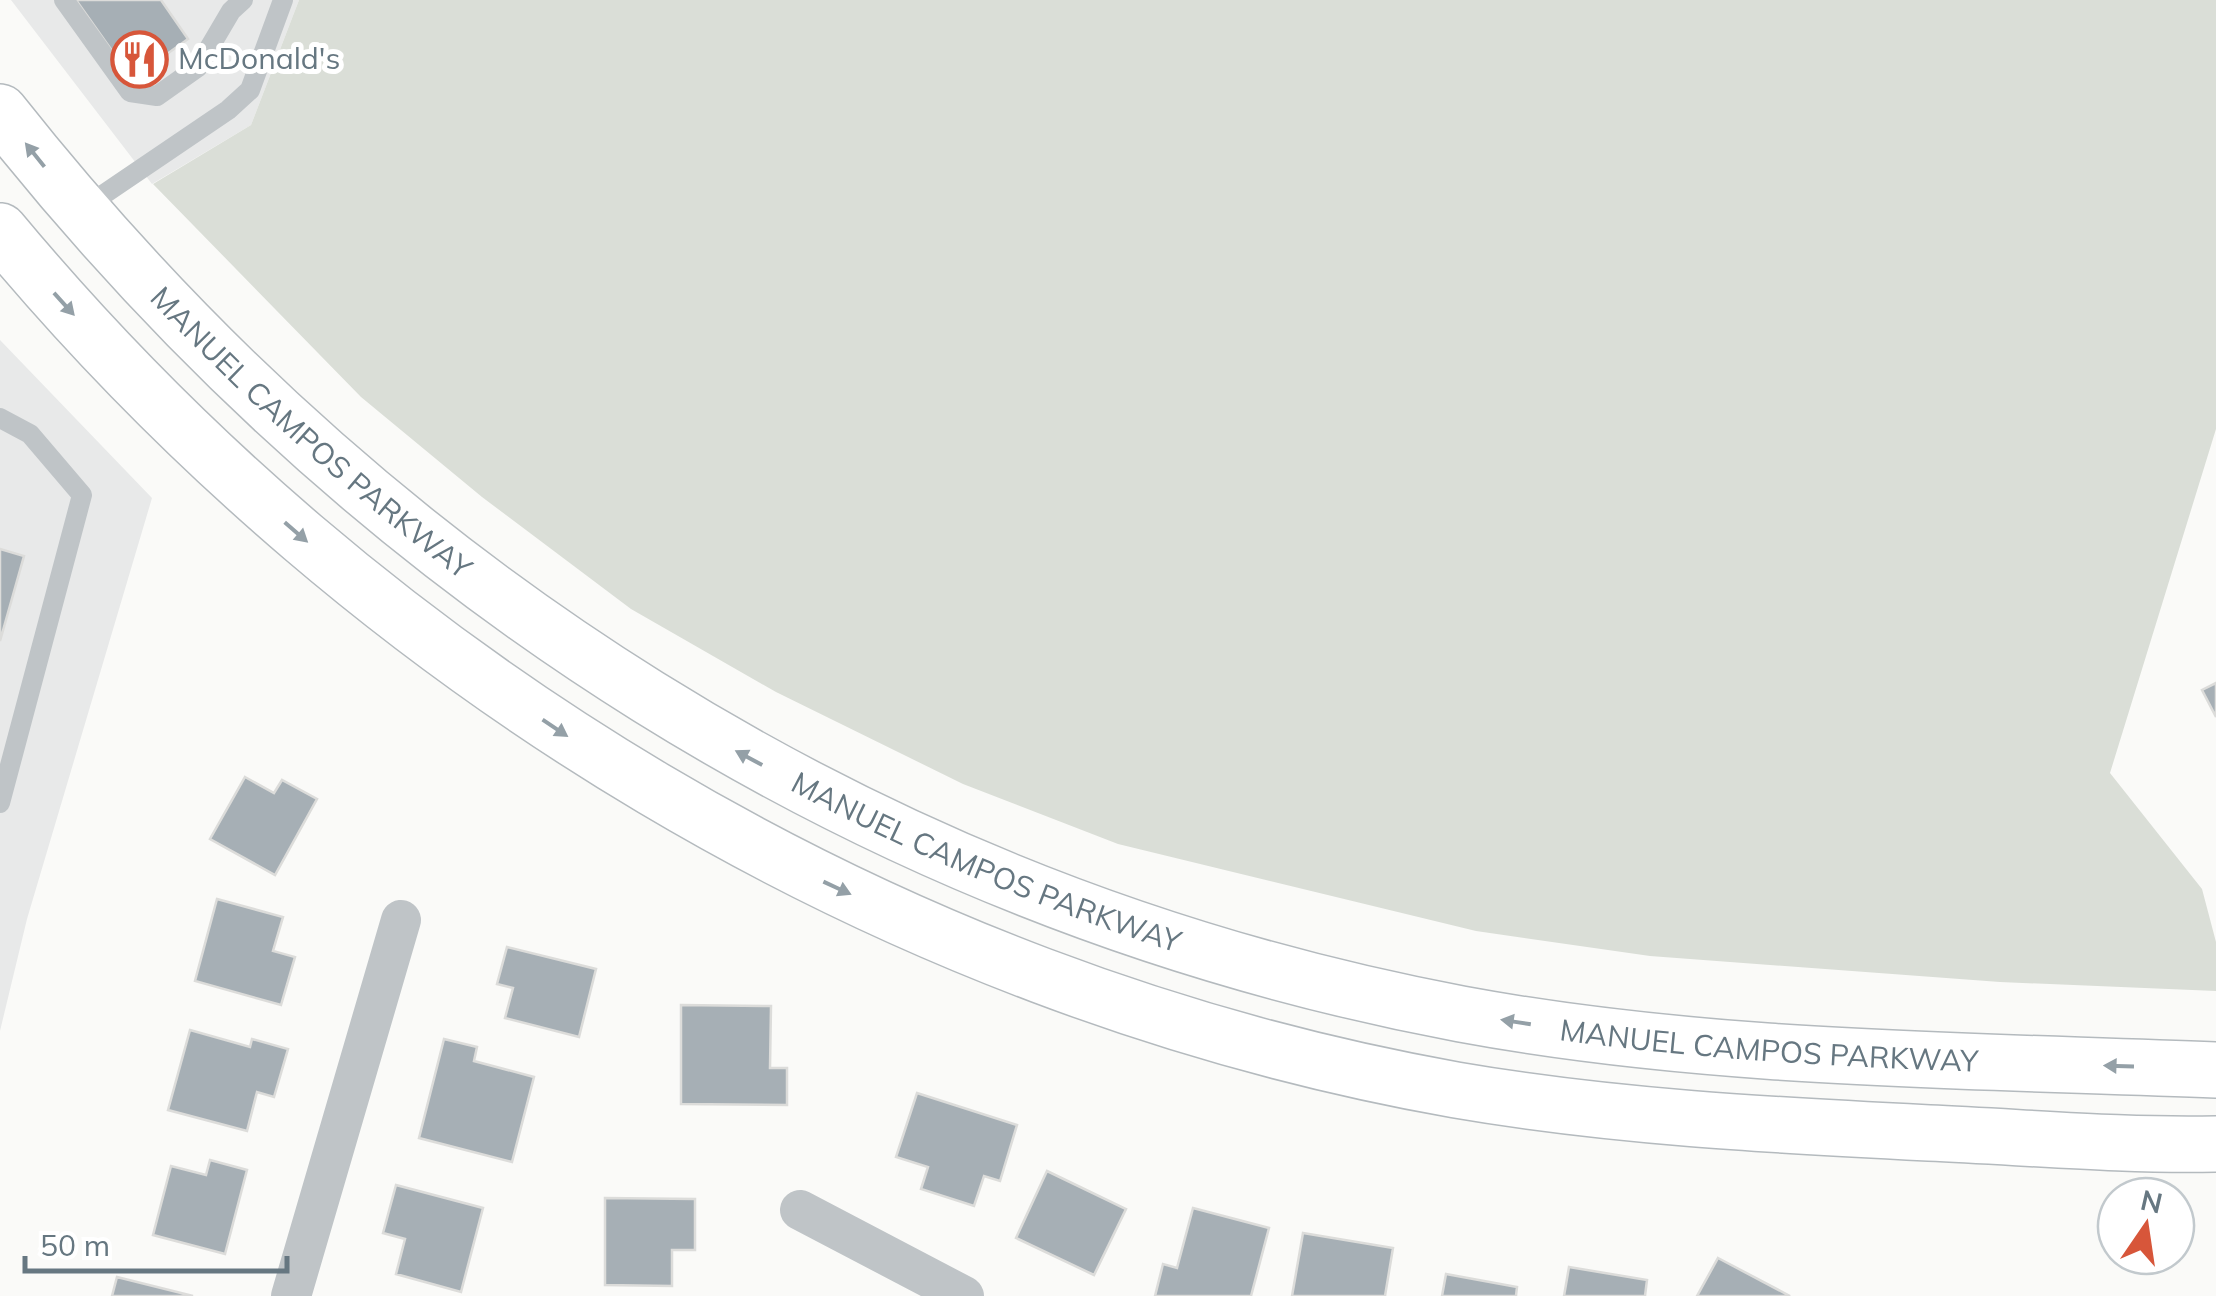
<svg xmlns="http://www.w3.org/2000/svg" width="2216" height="1296" font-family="Mulish,sans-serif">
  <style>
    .built { fill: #e8e9e9 }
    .green { fill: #daded7 }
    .building { fill: #a6afb5; stroke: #dcdcda; stroke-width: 2.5 }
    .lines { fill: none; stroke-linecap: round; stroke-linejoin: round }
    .secondary-casing { stroke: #b4babe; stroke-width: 58 }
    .lane { stroke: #bfc4c7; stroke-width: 20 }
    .street { stroke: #bfc4c7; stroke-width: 40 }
    .secondary { stroke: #fff; stroke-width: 55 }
    .oneway { fill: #94a0a7 }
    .labels { text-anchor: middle; stroke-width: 10; stroke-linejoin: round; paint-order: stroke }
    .poi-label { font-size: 30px; fill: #667781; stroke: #fff; text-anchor: start }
    .street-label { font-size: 30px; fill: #667781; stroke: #fff }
  </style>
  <rect width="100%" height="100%" fill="#fafaf8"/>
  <path class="built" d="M11,0H299L251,125L152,184Z
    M0,340L152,498L27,919L0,1031Z"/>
  <path class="green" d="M299,0H2216V429L2110,773L2202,889L2216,942V991L2000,982L1650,956L1476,931L1118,844L963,784L776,692L631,609L482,497L361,397L153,184L251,125Z"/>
  <path class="building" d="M76,0H161L188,39L132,79Z
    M0,549L24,556L0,641Z
    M2216,683V717L2202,690Z
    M245,777L274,793L282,780L317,799L275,875L210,839Z
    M217,899L283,917L273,951L295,957L281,1005L195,981Z
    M507,947L596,969L579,1037L505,1018L513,988L497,984Z
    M681,1005L771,1006L770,1068H787V1105L681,1104Z
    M190,1030L250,1047L252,1039L288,1049L274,1097L257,1092L247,1131L168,1110Z
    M444,1039L477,1047L474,1061L534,1077L512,1162L419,1138Z
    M917,1093L1017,1125L1000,1181L984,1176L974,1206L921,1189L928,1167L896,1157Z
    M210,1160L247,1170L225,1254L153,1235L171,1166L206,1175Z
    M1047,1171L1126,1209L1094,1275L1016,1238Z
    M396,1185L483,1208L461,1292L396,1274L405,1239L383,1233Z
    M605,1198L695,1199V1250H672V1286L605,1285Z
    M1193,1208L1269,1228L1251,1296H1155L1163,1264L1177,1268Z
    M1303,1233L1393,1248L1385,1296H1292Z
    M1718,1258L1790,1296H1697Z
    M1569,1267L1647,1280L1645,1296H1564Z
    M1446,1274L1517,1287L1516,1296H1442Z
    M117,1277L193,1296H112Z"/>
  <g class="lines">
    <defs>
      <g id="secondary">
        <path id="s1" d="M0,112C370,580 872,903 1461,1014C1709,1060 1965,1060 2216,1070"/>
        <path d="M0,231C368,673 888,989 1456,1090C1613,1117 1770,1125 1929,1133C2024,1137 2121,1146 2216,1144"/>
      </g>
    </defs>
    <use href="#secondary" class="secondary-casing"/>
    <path class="lane" d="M64,0L130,92L157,96L198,67L231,11L243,0
      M85,207L228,110L250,90L283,0
      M0,418L30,434L82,495L0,803"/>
    <path class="street" d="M800,1210L964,1296
      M291,1296L401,920"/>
    <use href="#secondary" class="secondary"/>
  </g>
  <defs><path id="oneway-solid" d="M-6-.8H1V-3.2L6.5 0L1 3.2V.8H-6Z" transform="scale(2.5)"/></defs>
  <g class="oneway">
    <use href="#oneway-solid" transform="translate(35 155) rotate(-129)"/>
    <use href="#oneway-solid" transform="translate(64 304) rotate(48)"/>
    <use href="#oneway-solid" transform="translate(296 532) rotate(41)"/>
    <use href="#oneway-solid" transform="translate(555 728) rotate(34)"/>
    <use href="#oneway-solid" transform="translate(749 758) rotate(-152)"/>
    <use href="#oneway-solid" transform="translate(837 888) rotate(25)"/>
    <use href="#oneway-solid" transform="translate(1516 1022) rotate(-171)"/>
    <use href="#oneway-solid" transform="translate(2119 1066) rotate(-178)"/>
  </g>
  <defs>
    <symbol id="restaurant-ring" viewBox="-11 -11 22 22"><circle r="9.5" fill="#fff" stroke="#d7563a" stroke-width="1.5"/><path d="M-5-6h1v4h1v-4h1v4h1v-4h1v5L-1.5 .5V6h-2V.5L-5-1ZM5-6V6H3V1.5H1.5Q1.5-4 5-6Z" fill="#d7563a"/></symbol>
  </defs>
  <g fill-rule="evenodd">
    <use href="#restaurant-ring" x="108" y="28" width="63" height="63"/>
  </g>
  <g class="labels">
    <g class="poi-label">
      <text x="178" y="69">McDonald's</text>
    </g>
    <g class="street-label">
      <text dy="10" stroke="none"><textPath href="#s1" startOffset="448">MANUEL CAMPOS PARKWAY</textPath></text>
      <text dy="10" stroke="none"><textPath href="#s1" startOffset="1255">MANUEL CAMPOS PARKWAY</textPath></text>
      <text dy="10" stroke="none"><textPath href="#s1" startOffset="2065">MANUEL CAMPOS PARKWAY</textPath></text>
    </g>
  </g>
  <g transform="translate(2146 1226) rotate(13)"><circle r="48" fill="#ffffff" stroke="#c2c9cd" stroke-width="2.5"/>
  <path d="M0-8L18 38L0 25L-18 38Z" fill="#d7563a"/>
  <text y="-15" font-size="28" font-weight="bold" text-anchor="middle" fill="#667781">N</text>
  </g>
  <path d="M25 1256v15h262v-15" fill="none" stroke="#667781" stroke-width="5"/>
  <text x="40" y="1256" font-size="30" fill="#667781" stroke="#ffffff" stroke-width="8" paint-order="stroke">50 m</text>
</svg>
